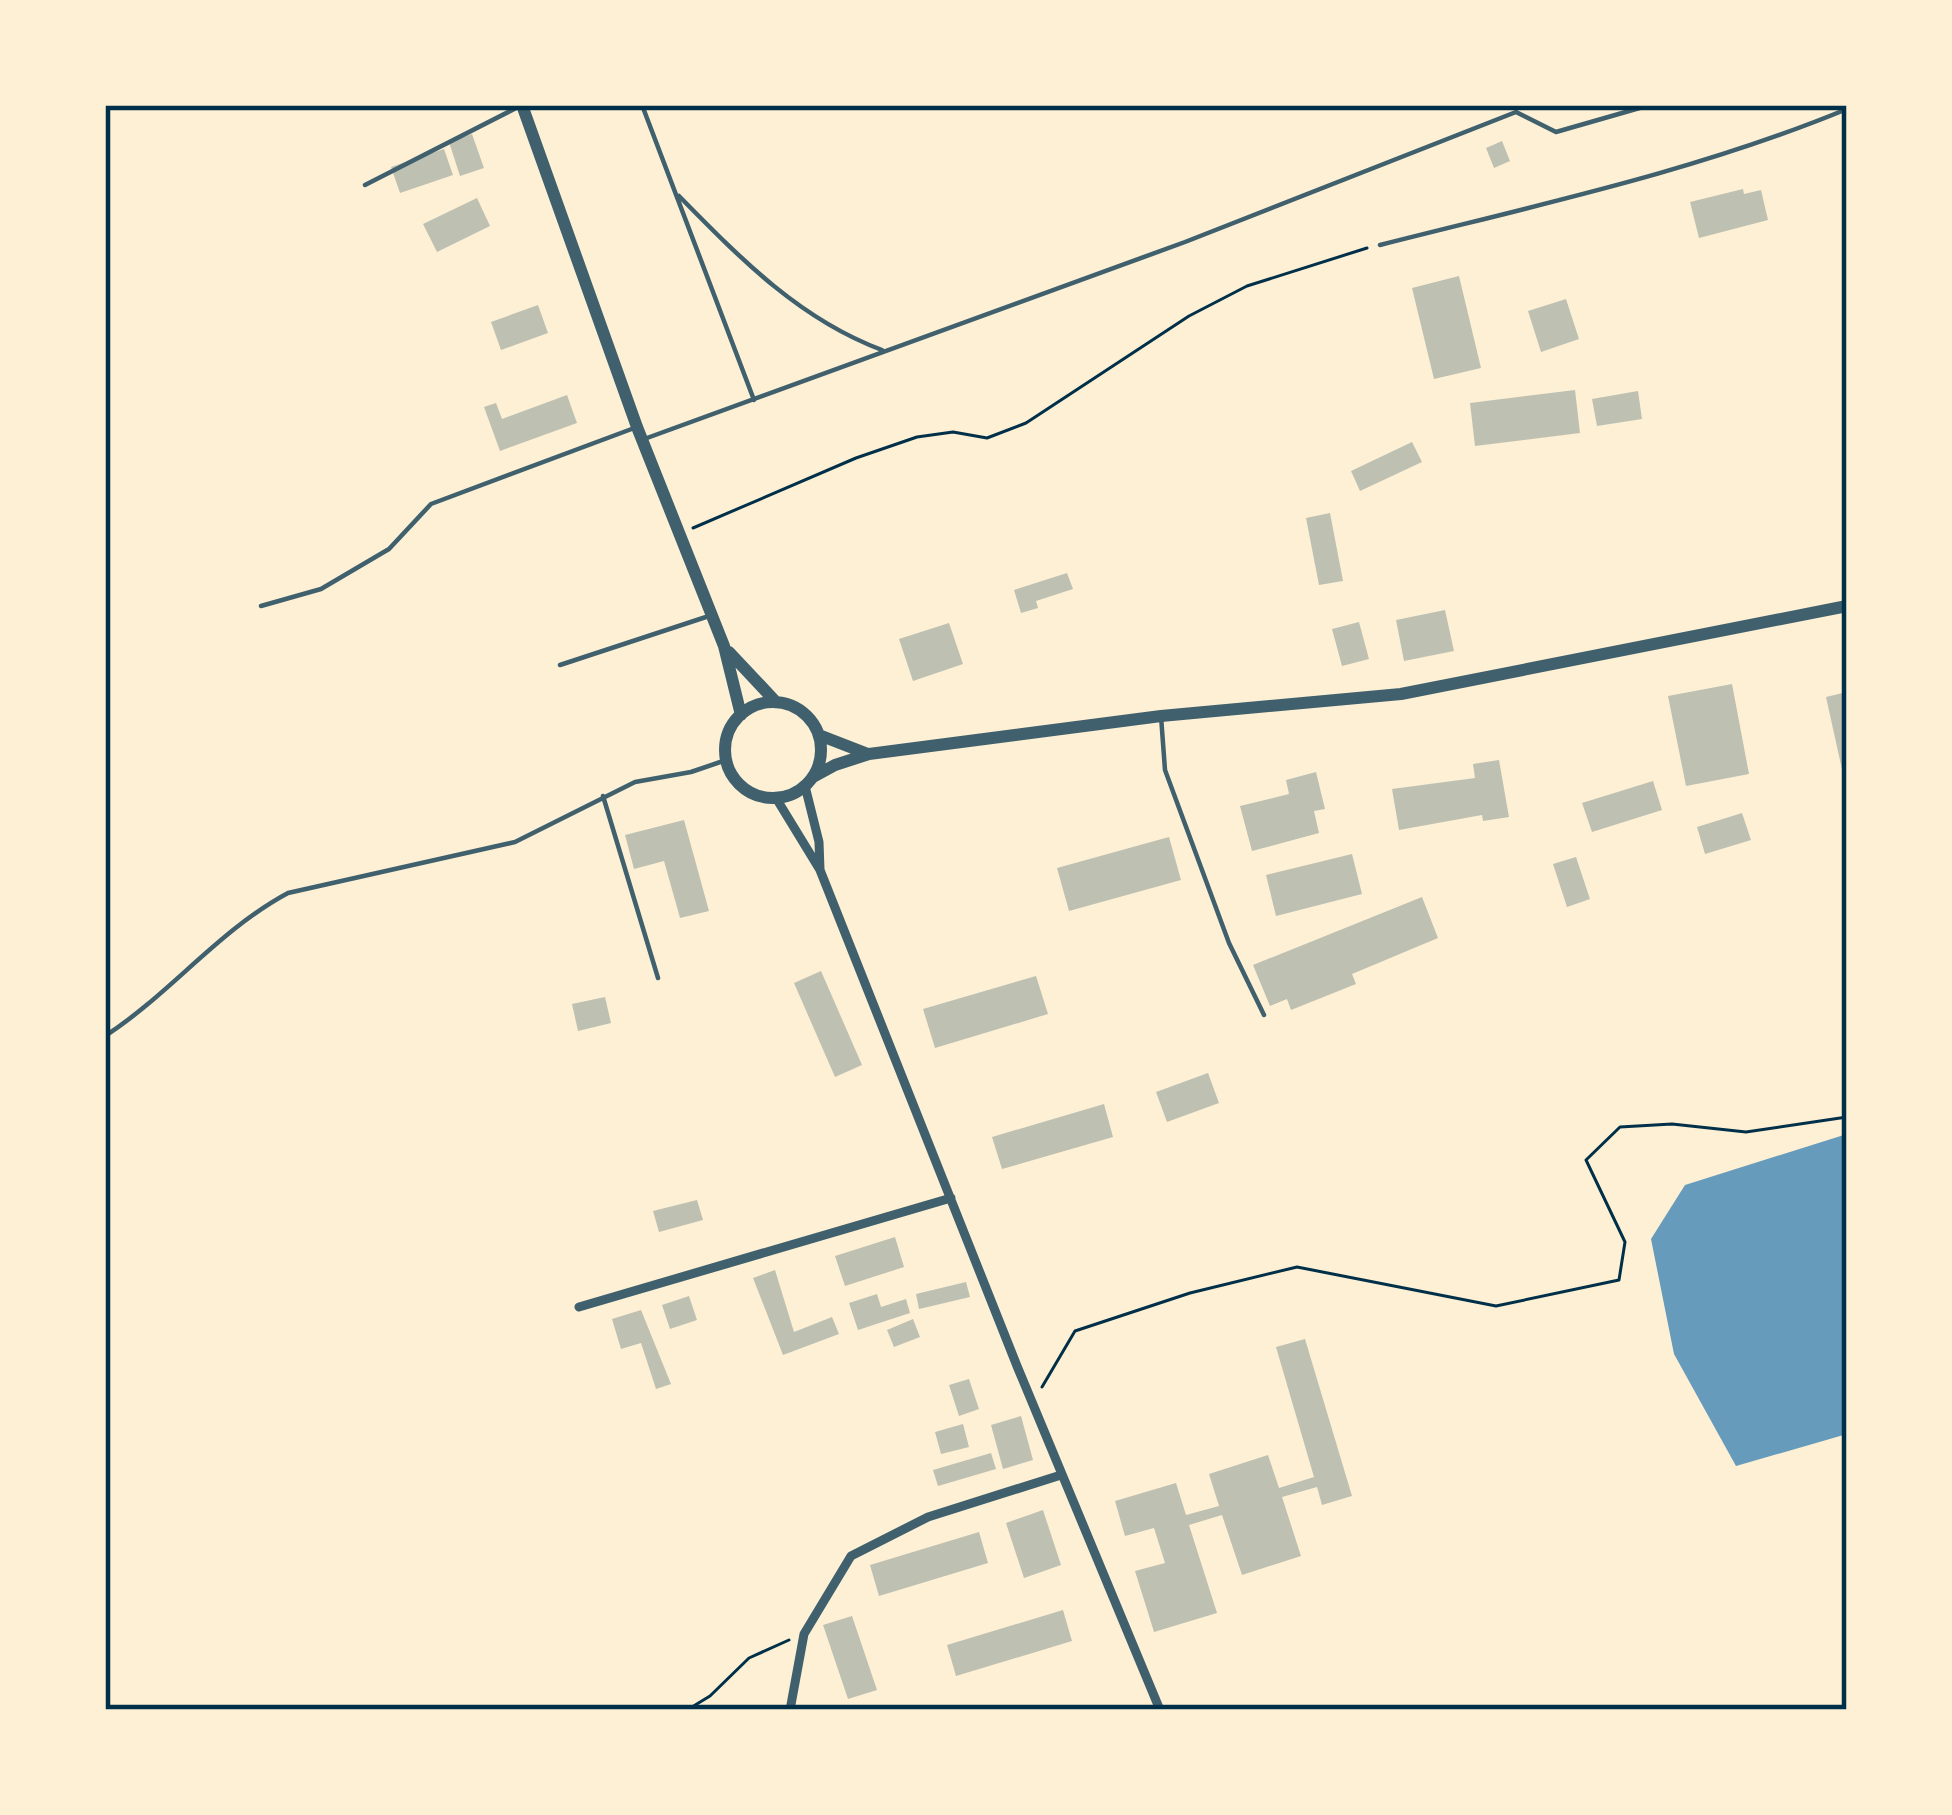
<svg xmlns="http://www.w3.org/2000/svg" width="1952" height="1815" font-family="Georgia,serif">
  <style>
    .water { fill: #669bbc }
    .building { fill: #bec0b2 }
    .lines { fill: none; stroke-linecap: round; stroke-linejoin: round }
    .path { stroke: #003049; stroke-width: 3 }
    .service { stroke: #3f606c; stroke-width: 4.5 }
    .minor { stroke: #3f606c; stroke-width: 9 }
    .tertiary { stroke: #3f606c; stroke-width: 12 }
    .neatline { fill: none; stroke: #003049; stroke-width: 4.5 }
  </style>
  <rect width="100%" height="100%" fill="#fdf0d5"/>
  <path class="water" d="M1847,1134V1434L1736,1466L1674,1354L1651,1239L1685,1185Z"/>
  <path class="building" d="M472,134L484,168L460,176L449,142Z
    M1502,141L1510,161L1494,168L1486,148Z
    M444,149L453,175L400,193L391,167Z
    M1743,189L1744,194L1761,190L1768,220L1699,238L1690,202Z
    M477,198L490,226L437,252L423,224Z
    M1459,276L1481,368L1434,379L1412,288Z
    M1566,299L1579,339L1541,352L1528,311Z
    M538,305L548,333L501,350L491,322Z
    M1575,390L1580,433L1475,446L1470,403Z
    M1638,391L1642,419L1597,426L1592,399Z
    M567,395L577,423L500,451L484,407L496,403L502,419Z
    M1412,442L1422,462L1360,491L1351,471Z
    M1330,513L1343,581L1319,585L1306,518Z
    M1067,573L1073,589L1036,601L1038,608L1021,613L1014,590Z
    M1445,610L1454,651L1404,661L1396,620Z
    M1359,622L1369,659L1342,666L1332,629Z
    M949,623L963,664L913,681L899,639Z
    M1732,684L1749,774L1686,786L1668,696Z
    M1847,692V782L1845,783L1826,697Z
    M1499,760L1509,817L1483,821L1482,815L1399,830L1392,789L1475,778L1473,764Z
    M1316,772L1325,809L1314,811L1319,833L1252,851L1240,806L1289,794L1286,780Z
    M1653,781L1662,810L1592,832L1582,803Z
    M1742,813L1751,840L1705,854L1697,827Z
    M684,820L709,911L680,918L664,861L634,869L625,835Z
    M1169,837L1181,880L1069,911L1057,868Z
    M1352,854L1362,894L1276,916L1266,875Z
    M1576,857L1590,899L1567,907L1553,864Z
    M1422,897L1438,938L1352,974L1356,984L1291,1010L1287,999L1270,1006L1253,965Z
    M821,971L862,1065L835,1077L794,983Z
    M1036,976L1048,1014L935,1048L923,1009Z
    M605,997L611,1023L578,1031L572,1004Z
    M1208,1073L1219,1103L1167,1122L1156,1092Z
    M1104,1104L1113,1137L1002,1169L992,1137Z
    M697,1200L703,1220L659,1232L653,1211Z
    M895,1237L904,1267L845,1286L835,1256Z
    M775,1270L794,1332L832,1317L839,1334L783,1355L753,1278Z
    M966,1282L970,1297L919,1309L916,1294Z
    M877,1294L881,1307L906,1299L910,1313L858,1330L849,1303Z
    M689,1296L697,1320L670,1329L662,1305Z
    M641,1310L671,1384L656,1389L641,1343L621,1349L612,1319Z
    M913,1319L920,1337L894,1347L887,1330Z
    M1305,1339L1352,1496L1322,1505L1317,1487L1282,1497L1301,1556L1242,1575L1222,1515L1189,1525L1217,1613L1154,1632L1135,1571L1165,1563L1154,1528L1125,1536L1115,1501L1176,1483L1186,1515L1219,1506L1209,1474L1268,1455L1279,1488L1314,1477L1276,1347Z
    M969,1379L979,1409L959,1416L949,1385Z
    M1021,1416L1033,1460L1003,1469L991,1425Z
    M963,1424L969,1447L941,1454L935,1432Z
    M991,1453L996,1469L938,1486L933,1470Z
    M1043,1510L1061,1565L1024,1578L1006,1523Z
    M979,1532L988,1563L879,1596L870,1565Z
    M1063,1610L1072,1641L956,1676L947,1645Z
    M852,1616L877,1690L848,1699L823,1625Z"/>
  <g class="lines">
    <path class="path" d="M693,528L856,458L917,437L953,432L987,438L1026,423L1189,316L1247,286L1367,248
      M1042,1387L1075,1331L1190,1293L1297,1267L1496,1306L1619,1280L1625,1242L1586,1160L1620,1127L1672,1124L1746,1132L1847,1117
      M687,1710L710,1696L749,1658L789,1640"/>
    <path class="service" d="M642,105L754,400
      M365,185L522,105
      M679,196C740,258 799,319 882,350
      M1380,245C1537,205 1697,171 1847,109
      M647,438L1185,242L1516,112L1556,132L1650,105
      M261,606L321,589L389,549L431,504L637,427
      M560,665L706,617
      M1161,716L1165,770L1229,943L1264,1015
      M603,796L658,978
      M105,1036C170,994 219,930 288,893L515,842L635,782L691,772L726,760"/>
    <path class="minor" d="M805,786L819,842L820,870
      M776,798L820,870L1017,1366L1160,1710
      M579,1307L951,1198
      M790,1710L804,1634L851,1556L928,1517L1061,1475"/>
    <path class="tertiary" d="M522,105L637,427L724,646L741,715
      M729,652L776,702
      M725 750a48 48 0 1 1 96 0a48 48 0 1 1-96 0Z
      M819,735L868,754
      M813,777L835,765L869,754L1161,716L1401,694L1847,606"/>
  </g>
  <rect width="1952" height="1815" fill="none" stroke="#fdf0d5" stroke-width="216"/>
  <rect x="108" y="108" width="1736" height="1599" class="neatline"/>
</svg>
